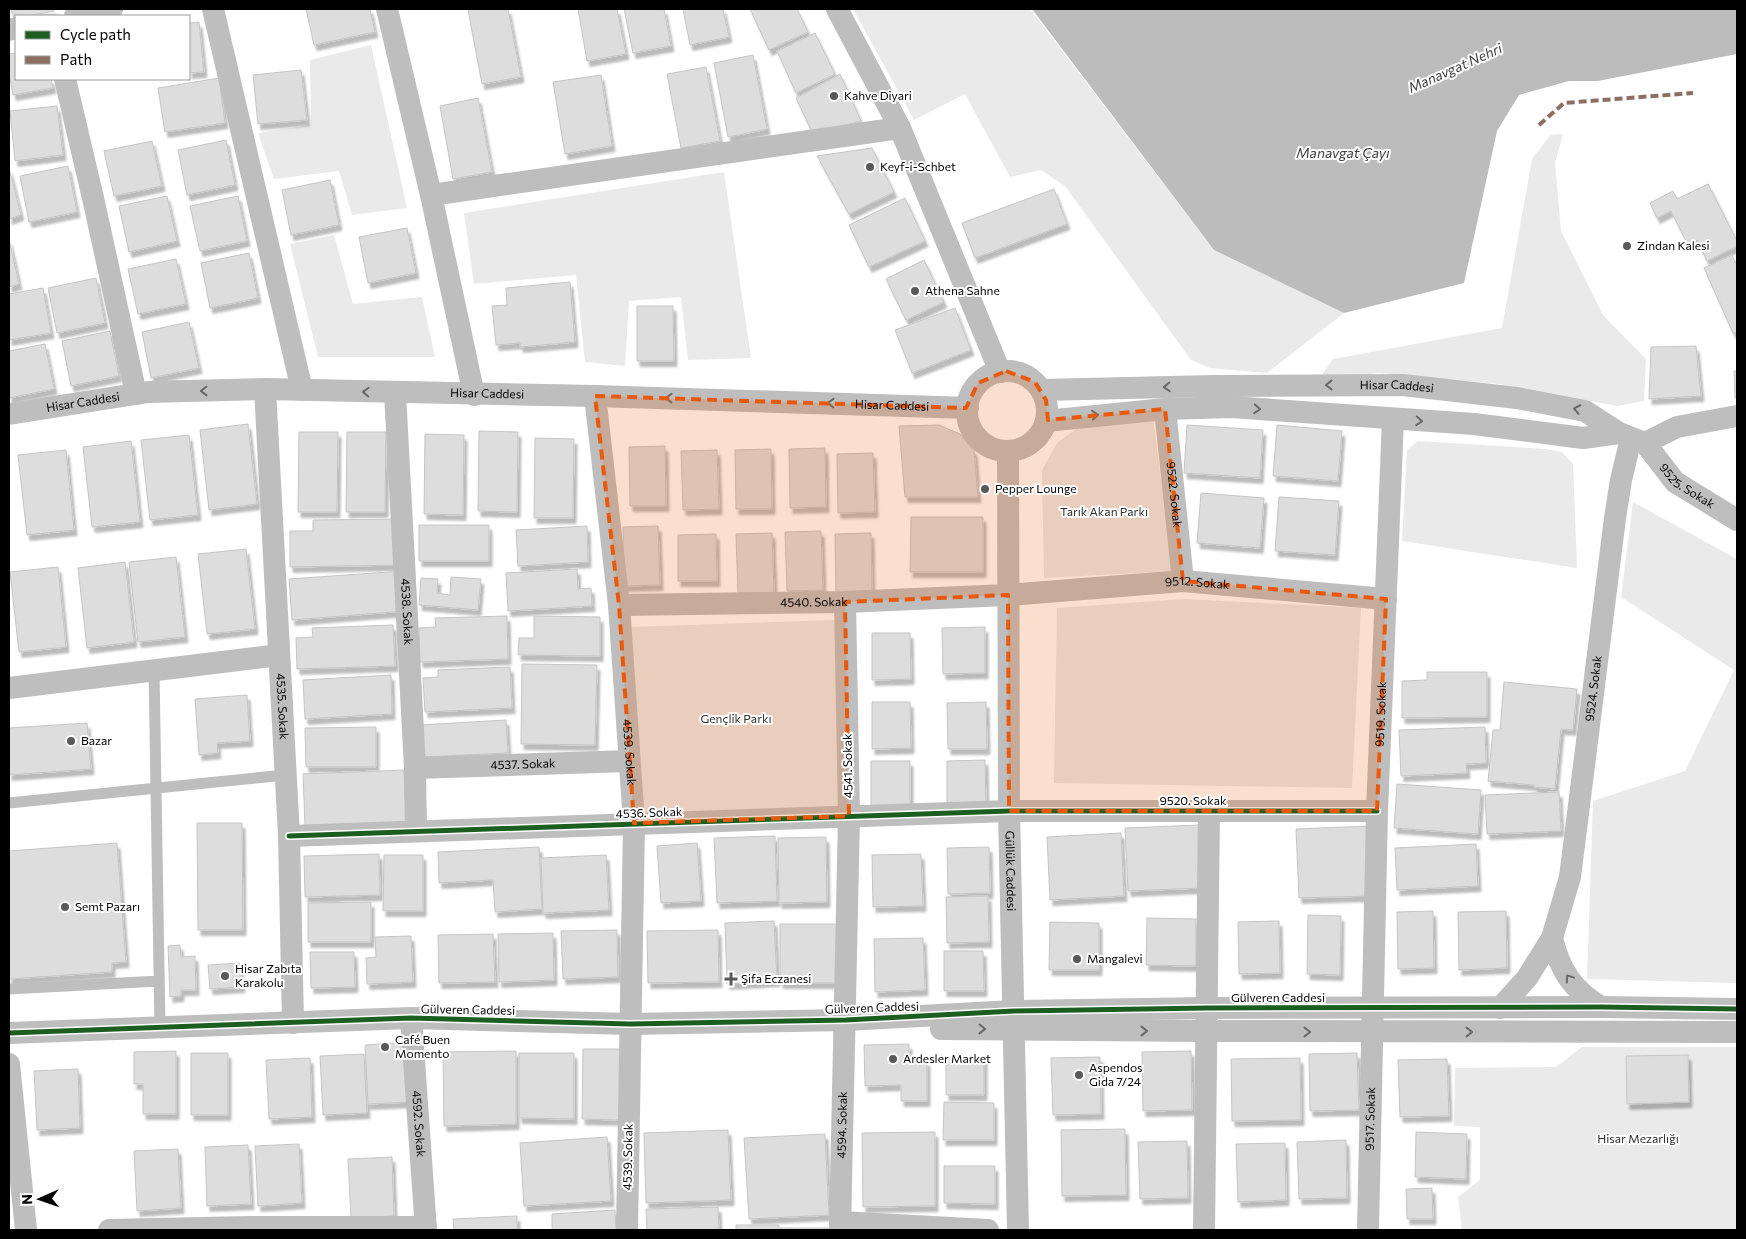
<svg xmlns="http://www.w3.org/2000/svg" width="1746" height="1239" font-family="Commissioner,sans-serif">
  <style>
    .green { fill: #eaeaea }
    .water { fill: #bcbcbc }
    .building { fill: #ddd; stroke: #c5c5c5; filter: url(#shadow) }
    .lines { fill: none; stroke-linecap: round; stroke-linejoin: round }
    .lane { stroke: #bebebe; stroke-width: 11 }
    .street { stroke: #bebebe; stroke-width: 22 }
    .quiet { stroke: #8d6e63; stroke-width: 4; stroke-dasharray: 8 4; stroke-linecap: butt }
    .cycleway-casing { stroke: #fff; stroke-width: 8 }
    .cycleway { stroke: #1b5e20; stroke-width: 5 }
    .oneway { stroke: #686868 }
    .marked { fill: #e8590c; fill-opacity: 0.2; stroke: #e8590c; stroke-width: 4; stroke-dasharray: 10 6; stroke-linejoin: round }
    .poi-dot { fill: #595959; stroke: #fff; stroke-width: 2 }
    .labels { text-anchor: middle; stroke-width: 4; stroke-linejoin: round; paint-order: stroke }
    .poi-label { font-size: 12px; fill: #000; stroke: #fff; text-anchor: start }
    .street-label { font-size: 12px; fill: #000; stroke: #fff }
    .park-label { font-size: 12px; fill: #303030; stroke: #fff }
    .water-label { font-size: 14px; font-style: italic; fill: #414141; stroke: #fff }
  </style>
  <defs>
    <filter id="shadow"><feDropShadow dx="3" dy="5.5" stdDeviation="1" flood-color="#0004"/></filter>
  </defs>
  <rect width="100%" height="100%" fill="#fff"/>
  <path class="green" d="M853,9H1030L1214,250L1344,313L1267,373L1210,368L1191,360L1065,186L1041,170L1010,177L965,94L914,120Z
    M371,45L407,208L352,215L339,171L274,179L258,133L311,125L310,60Z
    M1563,134L1555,163L1561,231L1603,315L1646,359L1644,401L1617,406L1499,384L1379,373L1318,380L1333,359L1502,328L1532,159L1550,135Z
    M724,172L751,358L688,360L681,297L629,301L625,366L585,362L576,275L474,284L464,213Z
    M334,235L353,304L422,297L435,357H318L290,244Z
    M1153,418L1173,571L1044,578L1042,470L1057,443L1083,424Z
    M1418,441L1546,449L1562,452L1573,464L1577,568L1402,541L1407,450Z
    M1633,502L1737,559V983L1587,979L1593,801L1685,771L1734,670L1621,597Z
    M1184,599L1361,608L1352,788L1054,783L1057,608Z
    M836,620L842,811L636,818L630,627Z
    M1582,1047H1737V1230H1462L1458,1197L1480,1180V1127L1454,1126L1455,1068L1556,1067Z"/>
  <path class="water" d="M1032,9H1737V54L1598,81H1569L1519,95L1497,131L1464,283L1344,313L1214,250Z"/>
  <path class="building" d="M11,9H53L54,11L27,16H16V18L14,19Z
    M306,9H370L375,32L314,45Z
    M477,9H508L521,77L482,84L468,10Z
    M578,9H617L626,54L587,61Z
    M624,9H664L671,46L633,53Z
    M683,9H723L729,37L690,45Z
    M750,9H797L808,32L769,50Z
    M199,22L204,72L189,73V23Z
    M815,33L835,74L796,93L777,51Z
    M16,53V79H51L53,88L13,95L9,73V54Z
    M753,55L767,129L728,137L714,63Z
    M706,67L720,141L681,148L667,74Z
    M301,70L307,120L258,124L253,75Z
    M840,74L861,121L813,134L796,98Z
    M601,75L612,146L565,154L553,82Z
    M219,78L225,123L165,132L158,88Z
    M478,98L492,172L453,179L440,106Z
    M57,106L63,155L15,161L10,111Z
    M226,140L235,185L187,195L178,150Z
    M152,141L162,186L114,196L104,151Z
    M872,148L894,192L849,214L817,156Z
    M68,166L77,212L29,222L20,176Z
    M9,168L21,215L9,219Z
    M330,180L339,225L291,235L282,190Z
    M1708,184L1737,241V246L1707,261L1697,240L1688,245L1671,211L1657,218L1650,203L1673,191L1677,199Z
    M1054,189L1067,224L975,258L962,223Z
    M167,196L177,241L129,252L119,206Z
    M238,196L247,241L200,251L190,206Z
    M905,198L925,241L869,267L849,225Z
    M407,228L416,273L368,283L359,237Z
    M9,239L19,284L9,287Z
    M249,253L258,298L210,308L201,263Z
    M1732,255L1737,266V332L1733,333L1704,268Z
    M176,259L186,304L138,314L128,269Z
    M924,260L944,302L906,320L886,279Z
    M96,278L105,323L57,333L48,288Z
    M570,282L575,342L520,347V343L496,345L492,306L507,305L506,288Z
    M43,288L51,333L9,340V294Z
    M637,306H673L674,361H637Z
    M955,308L971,350L912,373L895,330Z
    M189,322L199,368L151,378L142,332Z
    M110,331L119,376L71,386L62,341Z
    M45,344L54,389L9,398V351Z
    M1696,346L1701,396L1649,399L1651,347Z
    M1734,371H1737V398H1735Z
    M248,424L257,504L209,510L200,430Z
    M939,425L960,434L974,451L978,497H905L899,426Z
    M1187,425L1263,430L1260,478L1184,473Z
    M1277,425L1342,431L1338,481L1273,476Z
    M479,431L518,432L517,512L478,511Z
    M299,432H338L337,512H298Z
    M347,432H386L385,512H346Z
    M425,434L464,435L463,515L424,514Z
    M189,435L198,515L150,520L141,440Z
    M535,438L574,439L573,518H534Z
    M131,441L140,522L92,527L83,447Z
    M665,446L666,506H630L629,447Z
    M825,448L826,507L790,508L789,449Z
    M771,449L772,509H736L735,450Z
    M66,450L74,530L27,535L18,455Z
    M717,450L719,509L683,510L681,451Z
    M873,453L875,512L838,513L837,454Z
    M1201,493L1264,498L1260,548L1197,543Z
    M1279,497L1339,501L1335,555L1275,551Z
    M911,517H983V572H910Z
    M400,519L401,565L290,567V531H313V520Z
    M419,525H489V561H419Z
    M587,526L588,562L518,566L516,530Z
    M658,526L660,585L624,586L623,527Z
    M821,531L823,590L787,591L785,532Z
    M772,533L774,593H738L736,534Z
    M871,533L872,593L836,594L835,534Z
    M716,534L717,581H678V535Z
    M246,549L255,629L207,634L198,554Z
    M176,557L185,637L138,642L129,562Z
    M125,562L134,642L87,648L78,568Z
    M58,567L66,647L19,652L10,572Z
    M577,569L578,589L591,588L592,606L508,611L506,573Z
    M403,571L405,611L292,620L289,579Z
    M451,577L481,579L478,610L419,605L421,578L438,579L437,593L450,595Z
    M507,616L508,659L420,662L419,628L436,627L435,618Z
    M534,616L600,617V656L518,655L519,638H534Z
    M393,625L395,666L297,669L296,638L313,637L312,628Z
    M985,627V673L943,674L942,628Z
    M872,633H910L911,679L872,680Z
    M522,664L597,665L595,745L521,744Z
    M510,667L512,708L425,712L423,678L438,677V670Z
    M1427,672H1487V717L1402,718V681L1427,680Z
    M391,675L392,714L305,719L303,680Z
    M1504,682L1577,689L1573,730L1561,729L1555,789L1534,787V785L1488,781L1493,730H1500Z
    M247,695L250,741L217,743L218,753L199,755L195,699Z
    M872,702H910L911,748L872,749Z
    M986,702L987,749H948L947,703Z
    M506,720L508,753L421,757L419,725Z
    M87,723L91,769L9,775V728Z
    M376,727V767H306L305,728Z
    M1485,727L1486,763L1466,764L1467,773L1401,776L1399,730Z
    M985,760L986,807H947V761Z
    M871,761H910V808H871Z
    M404,770L406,822L305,826L303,774Z
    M1397,784L1481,790L1478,834L1394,828Z
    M1559,792L1561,831L1487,834L1485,795Z
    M197,823H242L243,930H198Z
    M1200,825L1202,888L1128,891L1125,828Z
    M1369,826L1371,896L1299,898L1296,829Z
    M1121,833L1124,896L1050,900L1047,837Z
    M775,836L777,901L717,903L714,838Z
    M826,837L827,902L779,903L778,838Z
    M117,843L126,962L112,963V972L9,979V851Z
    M697,843L701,901L661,903L657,846Z
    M1476,844L1478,886L1397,890L1395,848Z
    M539,847L542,909L495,912L493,880L439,883L438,852Z
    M989,847L990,893L948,894L947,848Z
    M379,854L380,895L305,897L304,856Z
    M921,854L923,906L873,907L872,855Z
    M384,855H423V911H383Z
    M606,855L609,910L543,913L541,858Z
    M988,896L989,942L947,943L946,897Z
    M371,902V942H308V903Z
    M1433,911L1434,968L1398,969L1397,912Z
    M1506,911L1507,968L1459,970L1458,912Z
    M1308,915L1341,916L1340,975L1307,974Z
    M1147,918L1196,919V966L1146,965Z
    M774,921L777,981L727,984L725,923Z
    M1279,921L1280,973L1239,974L1238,922Z
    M1050,922L1099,923V970H1049Z
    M780,924H838V983H780Z
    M617,930L618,977L563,979L561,931Z
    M718,930L719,982L648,983L647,931Z
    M553,933L554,980L499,982L498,934Z
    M493,934L495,982L439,983L438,935Z
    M411,936L413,982L367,984L366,958L376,957L375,937Z
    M923,938L925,990L875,992L874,939Z
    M180,945L181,957L195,956L196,990H181V996L170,997L168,946Z
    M944,951H983L984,991H944Z
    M310,952H354L355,987L311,988Z
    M240,963L242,987L210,989L208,965Z
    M409,1042L412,1102L368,1104L365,1045Z
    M909,1044V1061H927V1101H901V1085L865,1086L864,1045Z
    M583,1049H621L620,1120L582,1119Z
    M176,1051V1114H143V1084H134V1052Z
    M516,1051V1124L444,1126L443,1052Z
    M1191,1051L1192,1110L1143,1111L1142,1052Z
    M191,1053H228V1115H191Z
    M519,1053H574V1119L519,1118Z
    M1357,1053L1359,1110L1310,1111L1309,1054Z
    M364,1054L367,1113L323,1115L320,1056Z
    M1688,1055L1689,1102L1627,1104L1626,1056Z
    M946,1057H984V1095H946Z
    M1100,1057L1101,1114L1053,1115L1051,1058Z
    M310,1058L312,1117L269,1119L266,1060Z
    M1300,1058L1301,1120L1232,1121L1231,1059Z
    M1447,1059L1449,1116L1400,1117L1398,1060Z
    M78,1069L80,1128L37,1130L34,1071Z
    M944,1102L994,1103V1140H943Z
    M1125,1129L1126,1195L1062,1196L1061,1130Z
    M728,1130L731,1200L646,1203L644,1133Z
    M935,1132V1206L863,1207L862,1133Z
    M1416,1132L1467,1134L1466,1179L1415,1177Z
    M825,1134L829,1215L749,1219L744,1138Z
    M607,1137L611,1201L524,1206L520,1143Z
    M1346,1140L1347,1198L1299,1199L1297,1142Z
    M1187,1141L1188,1198L1140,1199L1138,1142Z
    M1285,1143L1286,1200L1238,1202L1236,1144Z
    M299,1144L302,1203L258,1206L255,1146Z
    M248,1145L251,1204L207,1206L205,1147Z
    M178,1149L181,1208L137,1211L134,1151Z
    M392,1157L394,1216L351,1218L348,1159Z
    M944,1166H995V1204L944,1203Z
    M1432,1188L1433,1219H1407L1406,1189Z
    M718,1207L719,1230H647L646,1209Z
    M615,1210L616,1230H552V1214Z
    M517,1216V1230H454L453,1219Z
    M736,1225H779V1228H835V1230H736Z"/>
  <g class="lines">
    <path class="lane" d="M154,670L160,1028
      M9,803L285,775
      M9,989L159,981"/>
    <g class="street">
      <path d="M213,9L302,390"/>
      <path d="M387,9L431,195L474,395"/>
      <path d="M837,9L900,128L1000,372"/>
      <path d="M75,16L112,9"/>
      <path d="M9,30L16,28"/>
      <path d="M65,79L93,198L136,394"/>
      <path d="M431,195L900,128"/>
      <circle cx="1007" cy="411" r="40"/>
      <path id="s1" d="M265,389L289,836L293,1023"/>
      <path id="s2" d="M1041,390L1213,386L1403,385L1517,398L1585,411L1619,433L1645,443L1677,427L1737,416"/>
      <path id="s3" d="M395,393L415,768L416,831"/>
      <path id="s4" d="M595,396L619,605L634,823L627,1230"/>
      <path id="s5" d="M1165,409L1183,581"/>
      <path id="s6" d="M9,414L148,392L265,389L595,396L968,408"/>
      <path d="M1046,421L1165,409L1231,407L1474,424L1583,438L1619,433"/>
      <path id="s7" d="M1645,443L1675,482L1737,520"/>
      <path id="s8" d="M1008,451L1009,811L1018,1230"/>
      <path id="s9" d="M619,605L845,602L1008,595L1183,581L1386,599"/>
      <path d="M9,688L279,655"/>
      <path id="s10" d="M415,768L629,761"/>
      <path d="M289,836L1009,811H1377"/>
      <path d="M1552,938C1560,971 1573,990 1601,1007"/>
      <path id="s11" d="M1500,1008L1527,978L1552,938L1570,877L1615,518L1621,480L1631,438"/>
      <path id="s12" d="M411,1018L426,1230"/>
      <path d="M941,1029L1207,1031L1737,1032"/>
      <path d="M9,1033L411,1018L630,1024L846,1020L1014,1011L1207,1008L1601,1007L1737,1009"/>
      <path d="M9,1064L26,1230"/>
      <path d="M840,1222L988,1230"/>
      <path d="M109,1230L250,1227H426"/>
      <path id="s13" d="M840,1230L849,816L845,602"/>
      <path d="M1204,1230L1209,811"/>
      <path id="s14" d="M1368,1230L1377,811L1393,419"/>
    </g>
    <path class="quiet" d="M1539,125L1564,103L1693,93"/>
    <defs>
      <path id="cycleway" d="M289,836L1009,811H1377
        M9,1033L411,1018L630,1024L846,1020L1014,1011L1207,1008L1601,1007L1737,1009"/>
    </defs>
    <use href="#cycleway" class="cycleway-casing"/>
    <use href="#cycleway" class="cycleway"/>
  </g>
  <defs><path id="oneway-chevron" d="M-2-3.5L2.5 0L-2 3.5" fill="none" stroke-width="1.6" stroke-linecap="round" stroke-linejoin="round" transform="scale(1.25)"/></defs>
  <g class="oneway">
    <use href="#oneway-chevron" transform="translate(1329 385) rotate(180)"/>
    <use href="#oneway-chevron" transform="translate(1167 387) rotate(178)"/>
    <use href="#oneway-chevron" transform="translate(204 391) rotate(179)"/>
    <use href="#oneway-chevron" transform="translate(366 392) rotate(-178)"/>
    <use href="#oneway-chevron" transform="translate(669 398) rotate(-178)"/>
    <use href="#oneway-chevron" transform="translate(831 403) rotate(-178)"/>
    <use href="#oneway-chevron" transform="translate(1257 409) rotate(4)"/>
    <use href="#oneway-chevron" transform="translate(1577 409) rotate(-168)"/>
    <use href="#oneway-chevron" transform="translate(1095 415) rotate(-5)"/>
    <use href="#oneway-chevron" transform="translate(1419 421) rotate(4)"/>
    <use href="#oneway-chevron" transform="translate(1569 978) rotate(-124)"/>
    <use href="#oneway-chevron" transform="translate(982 1029) rotate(1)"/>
    <use href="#oneway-chevron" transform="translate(1144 1031)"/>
    <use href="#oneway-chevron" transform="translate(1307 1032)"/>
    <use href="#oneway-chevron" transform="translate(1469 1032)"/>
  </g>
  <path class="marked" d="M1006,371L1035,382L1046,400L1048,420L1165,409L1183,581L1386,599L1377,811H1009L1008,595L845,602L849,816L634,823L619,605L595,396L966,408L978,383Z"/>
  <g class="poi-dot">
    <circle cx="834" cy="96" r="5"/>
    <circle cx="870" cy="167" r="5"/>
    <circle cx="1627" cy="246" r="5"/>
    <circle cx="915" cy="291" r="5"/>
    <circle cx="985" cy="489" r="5"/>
    <circle cx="71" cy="741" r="5"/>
    <circle cx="65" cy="907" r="5"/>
    <circle cx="1077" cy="959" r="5"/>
    <circle cx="225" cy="976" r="5"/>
    <path d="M728.5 971.5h5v5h5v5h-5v5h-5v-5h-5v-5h5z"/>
    <circle cx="385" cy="1047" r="5"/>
    <circle cx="893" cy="1059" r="5"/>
    <circle cx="1079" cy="1075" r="5"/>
  </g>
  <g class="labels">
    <g class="poi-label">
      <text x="844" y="100">Kahve Diyari</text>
      <text x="880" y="171">Keyf-i-Schbet</text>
      <text x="1637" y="250">Zindan Kalesi</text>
      <text x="925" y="295">Athena Sahne</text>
      <text x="995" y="493">Pepper Lounge</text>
      <text x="81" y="745">Bazar</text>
      <text x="75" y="911">Semt Pazarı</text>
      <text x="1087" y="963">Mangalevi</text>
      <text x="235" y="973">Hisar Zabıta<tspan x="235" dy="14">Karakolu</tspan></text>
      <text x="741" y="983">Şifa Eczanesi</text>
      <text x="395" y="1044">Café Buen<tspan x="395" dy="14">Momento</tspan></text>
      <text x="903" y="1063">Ardesler Market</text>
      <text x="1089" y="1072">Aspendos<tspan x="1089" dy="14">Gida 7/24</tspan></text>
    </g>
    <g class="street-label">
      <text dy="4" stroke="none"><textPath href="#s2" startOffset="356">Hisar Caddesi</textPath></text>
      <text dy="4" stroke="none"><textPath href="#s6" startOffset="480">Hisar Caddesi</textPath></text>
      <text dy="4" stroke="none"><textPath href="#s6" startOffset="75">Hisar Caddesi</textPath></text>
      <text dy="4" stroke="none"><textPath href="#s6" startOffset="885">Hisar Caddesi</textPath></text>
      <text dy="4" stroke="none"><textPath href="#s7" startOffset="61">9525. Sokak</textPath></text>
      <text dy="4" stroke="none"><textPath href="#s5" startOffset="86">9522. Sokak</textPath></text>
      <text dy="4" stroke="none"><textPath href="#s9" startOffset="579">9512. Sokak</textPath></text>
      <text dy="4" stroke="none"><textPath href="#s9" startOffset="195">4540. Sokak</textPath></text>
      <text dy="4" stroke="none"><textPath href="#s3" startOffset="219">4538. Sokak</textPath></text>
      <text dy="4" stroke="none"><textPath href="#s11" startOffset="341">9524. Sokak</textPath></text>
      <text dy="4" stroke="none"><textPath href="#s1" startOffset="318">4535. Sokak</textPath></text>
      <text dy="4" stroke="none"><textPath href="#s14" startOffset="516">9519. Sokak</textPath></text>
      <text dy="4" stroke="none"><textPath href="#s4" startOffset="358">4539. Sokak</textPath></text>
      <text dy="4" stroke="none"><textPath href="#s10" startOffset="108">4537. Sokak</textPath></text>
      <text transform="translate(848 766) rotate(-91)" y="4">4541. Sokak</text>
      <text x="1193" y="805">9520. Sokak</text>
      <text transform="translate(649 813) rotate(-2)" y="4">4536. Sokak</text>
      <text dy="4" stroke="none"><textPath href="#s8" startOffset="420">Güllük Caddesi</textPath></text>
      <text x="1278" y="1002">Gülveren Caddesi</text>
      <text transform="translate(872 1008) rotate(-2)" y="4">Gülveren Caddesi</text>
      <text transform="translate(468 1010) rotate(1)" y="4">Gülveren Caddesi</text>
      <text dy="4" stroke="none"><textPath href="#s14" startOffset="111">9517. Sokak</textPath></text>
      <text dy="4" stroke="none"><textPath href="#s12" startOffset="106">4592. Sokak</textPath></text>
      <text dy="4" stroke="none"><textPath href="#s13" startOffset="105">4594. Sokak</textPath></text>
      <text transform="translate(628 1157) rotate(-89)" y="4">4539. Sokak</text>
    </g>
    <g class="park-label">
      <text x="1104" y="516">Tarık Akan Parkı</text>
      <text x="736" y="723">Gençlik Parkı</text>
      <text x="1638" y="1143">Hisar Mezarlığı</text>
    </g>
    <g class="water-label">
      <text transform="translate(1455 68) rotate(-24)" y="5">Manavgat Nehri</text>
      <text x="1343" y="158">Manavgat Çayı</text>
    </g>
  </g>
  <rect width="1746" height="1239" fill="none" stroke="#000000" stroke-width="20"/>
  <rect x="15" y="15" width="175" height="65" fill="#ffffff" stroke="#999999"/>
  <rect x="25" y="31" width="25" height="8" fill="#1b5e20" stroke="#999999"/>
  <text x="60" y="40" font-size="15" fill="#000000">Cycle path</text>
  <rect x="25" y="56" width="25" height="8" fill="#8d6e63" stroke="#999999"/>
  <text x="60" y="65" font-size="15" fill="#000000">Path</text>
  <g transform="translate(40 1199) rotate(268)" stroke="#ffffff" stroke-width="4" paint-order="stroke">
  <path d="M0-4L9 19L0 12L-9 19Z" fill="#000000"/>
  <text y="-8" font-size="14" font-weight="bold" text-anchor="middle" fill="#000000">N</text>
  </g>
</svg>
